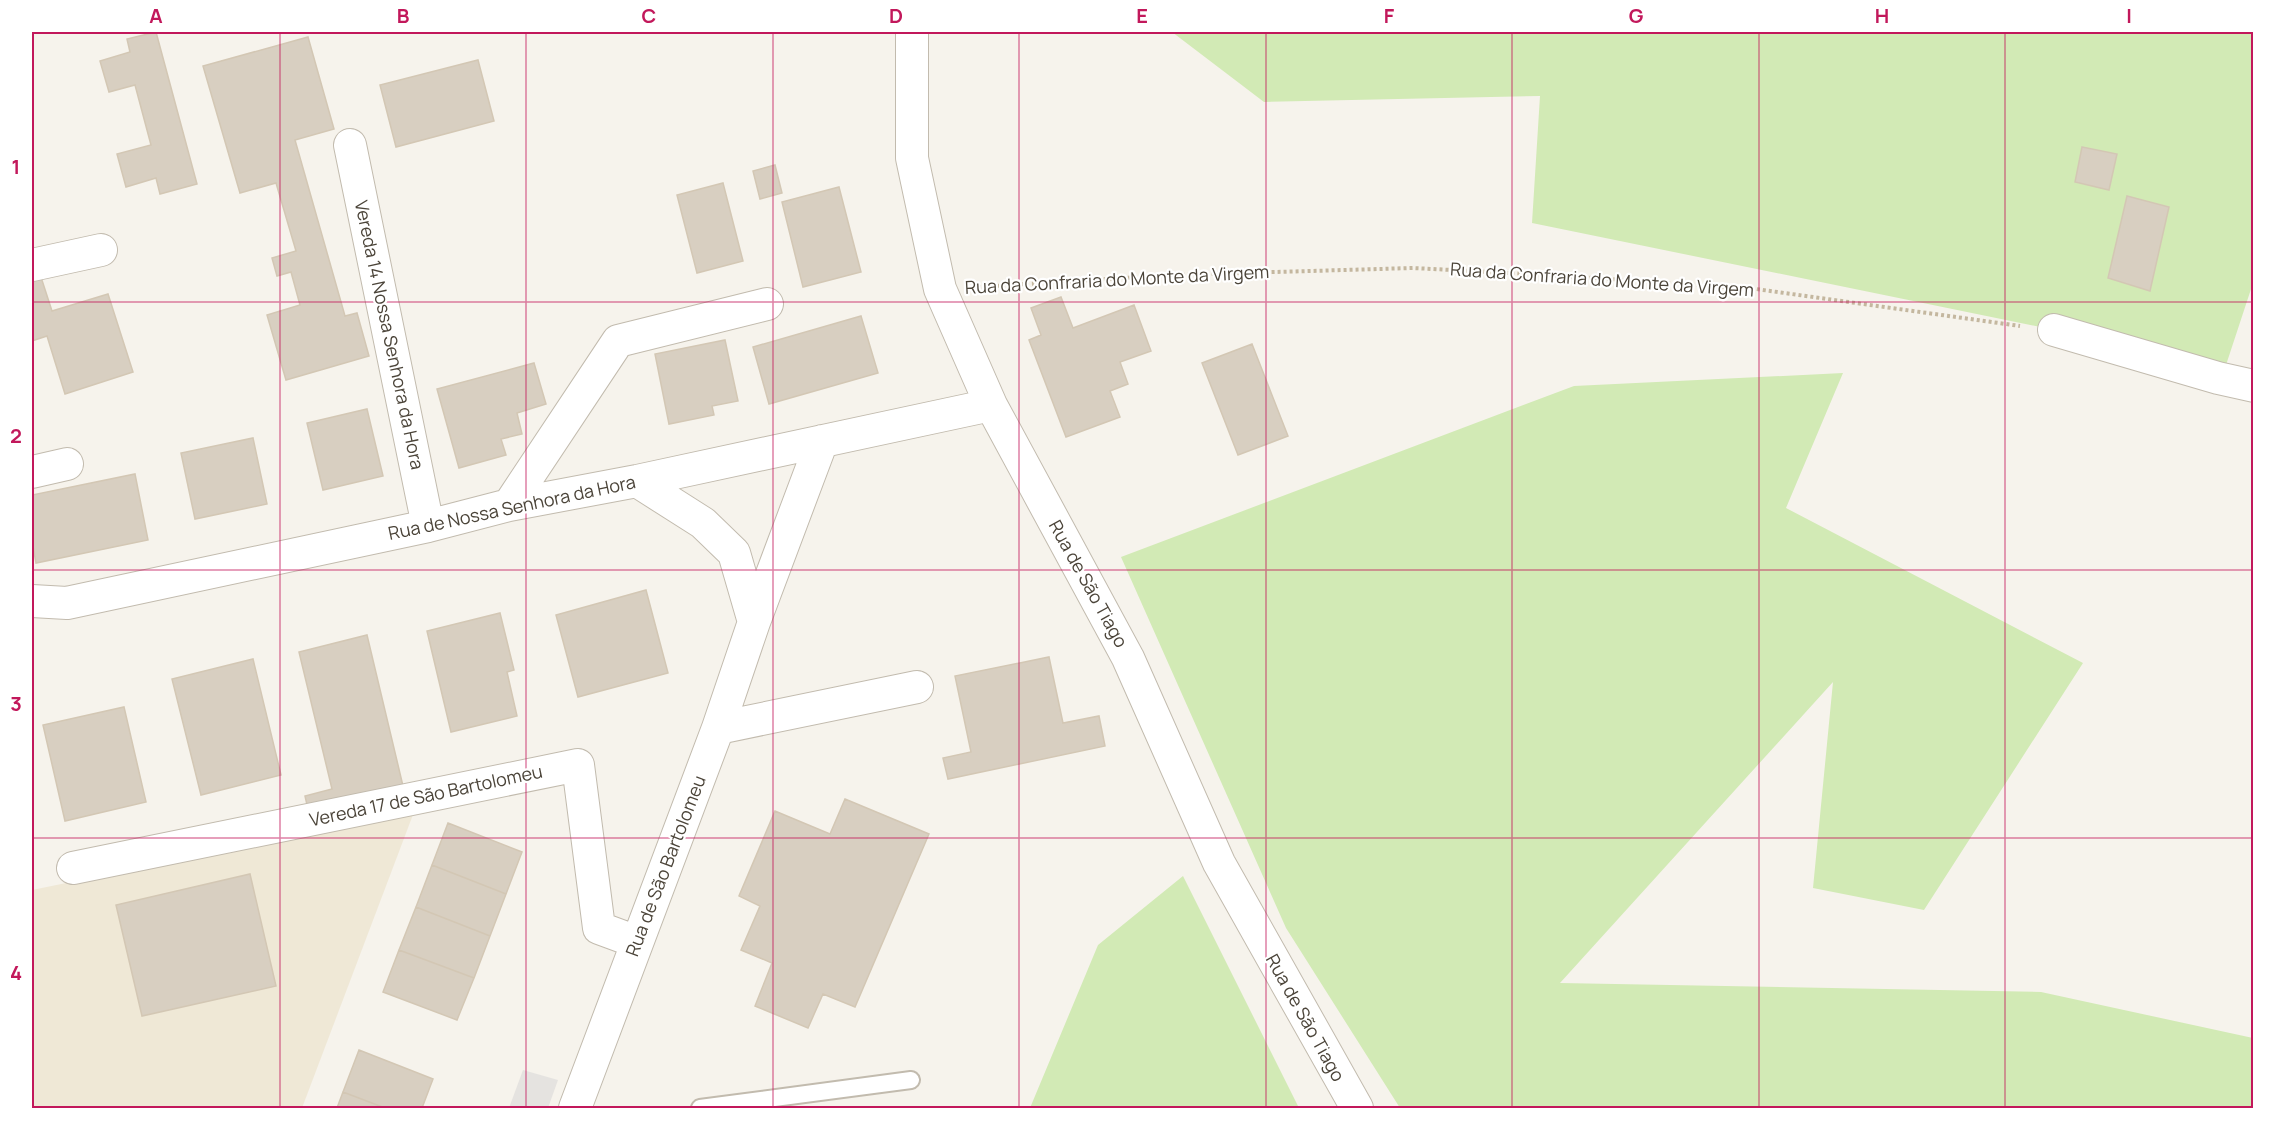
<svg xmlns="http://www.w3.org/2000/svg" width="2285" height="1140" font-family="Manrope,sans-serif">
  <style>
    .education { fill: #efe8d6 }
    .green { fill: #d2eab5 }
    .parking { fill: #e5e3e0 }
    .building { fill: #d8cfc1; stroke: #d3c7b4; stroke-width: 1.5 }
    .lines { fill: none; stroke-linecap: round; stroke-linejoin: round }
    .lane-casing { stroke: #c2bbae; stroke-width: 20 }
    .street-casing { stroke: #c2bbae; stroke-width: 34 }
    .path { stroke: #c4b79f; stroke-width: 4; stroke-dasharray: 3 3; stroke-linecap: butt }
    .lane { stroke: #fff; stroke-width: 16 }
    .street { stroke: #fff; stroke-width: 32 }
    .grid { fill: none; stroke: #c2185b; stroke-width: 1.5; stroke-opacity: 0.55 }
    .labels { text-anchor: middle; stroke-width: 4.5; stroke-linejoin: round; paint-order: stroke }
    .street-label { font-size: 18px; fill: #4b4439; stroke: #fff }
    .neatline { fill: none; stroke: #c2185b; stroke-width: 2 }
    .grid-label { font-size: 20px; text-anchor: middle; font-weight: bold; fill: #c2185b }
  </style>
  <rect width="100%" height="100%" fill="#f6f3ec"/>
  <path class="education" d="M414,812L302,1108H32V890Z"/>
  <path class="green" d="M1172,32H2253V283L2226,365L1532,223L1540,96L1264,102Z
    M1843,373L1786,508L2083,663L1924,910L1813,888L1833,682L1560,983L2041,992L2253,1038V1108H1400L1286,928L1121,557L1574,386Z
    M1183,876L1299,1108H1030L1098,945Z"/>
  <path class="parking" d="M523,1070L558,1080L548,1108H509Z"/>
  <path class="building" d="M156,32L197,184L160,194L156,178L126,187L117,154L151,145L135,85L109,92L100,61L130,52L127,39Z
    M308,37L334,129L295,140L345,316L357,313L369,356L286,380L267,315L300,305L291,272L277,276L272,258L296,251L276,183L240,193L203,66Z
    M478,60L494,121L396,147L380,85Z
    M2082,147L2117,154L2109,190L2075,182Z
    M775,165L782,193L760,199L753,171Z
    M723,183L743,261L697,273L677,195Z
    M839,187L861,272L803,287L782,202Z
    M2127,196L2169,207L2150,291L2108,278Z
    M39,271L52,311L108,294L133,372L65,394L47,336L32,341V274Z
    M1061,297L1073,328L1134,305L1151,351L1120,362L1128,384L1110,391L1120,417L1066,437L1029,340L1041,335L1031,308Z
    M861,316L878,373L769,404L753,347Z
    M725,340L738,401L712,406L714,415L669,424L655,354Z
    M1252,344L1288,436L1238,455L1202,363Z
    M534,363L546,404L517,413L522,434L501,439L506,455L459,468L437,389Z
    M367,409L383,476L323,490L307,423Z
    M253,438L267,504L195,519L181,453Z
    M135,474L148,540L36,563L32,541V495Z
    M646,590L668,673L578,697L556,615Z
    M500,613L514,670L507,672L517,716L451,732L427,631Z
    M367,635L403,786L308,809L305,796L332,789L299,652Z
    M1049,657L1063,723L1099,716L1105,746L948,779L943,758L971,752L955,676Z
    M253,659L281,775L201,795L172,679Z
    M124,707L146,802L65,821L43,725Z
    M845,799L929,834L855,1007L823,994L808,1028L755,1006L772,963L741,950L760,906L739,896L775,811L830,834Z
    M448,823L522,852L506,894L432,865Z
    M432,865L506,894L490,936L416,907Z
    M250,874L276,986L142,1016L116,905Z
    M416,907L490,936L474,978L399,950Z
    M399,950L474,978L457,1020L383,992Z
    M359,1050L433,1079L422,1108H385L343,1092Z
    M343,1092L385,1108H337Z"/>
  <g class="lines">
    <defs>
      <path id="lane" d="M700,1108L911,1080"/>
      <path id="street" d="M912,32V158L940,289L991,405L1128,658L1219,863L1357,1108
        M350,145L428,526
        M32,265L101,250
        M2054,330L2218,378L2254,386
        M32,472L67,464
        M637,481L703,523L734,553L754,622
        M509,505L618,341L767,304
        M32,601L67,603L428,526L509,505L637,481L991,405
        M718,728L917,687
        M73,868L578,765L599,928L637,942
        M575,1108L718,728L754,622L822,441"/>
    </defs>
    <use href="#lane" class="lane-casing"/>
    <use href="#street" class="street-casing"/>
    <path class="path" d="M978,287L1172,275L1413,268L1549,275L1756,289L2020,326"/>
    <use href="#lane" class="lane"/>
    <use href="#street" class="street"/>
  </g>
  <path class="grid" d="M280,32V1108M526,32V1108M773,32V1108M1019,32V1108M1266,32V1108M1512,32V1108M1759,32V1108M2005,32V1108M32,302H2254M32,570H2254M32,838H2254"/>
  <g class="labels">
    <g class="street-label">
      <text transform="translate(1117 280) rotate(-3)" y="6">Rua da Confraria do Monte da Virgem</text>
      <text transform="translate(1602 280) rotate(4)" y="6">Rua da Confraria do Monte da Virgem</text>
      <text transform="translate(389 335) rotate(78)" y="6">Vereda 14 Nossa Senhora da Hora</text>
      <text transform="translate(512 508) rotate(-12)" y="6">Rua de Nossa Senhora da Hora</text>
      <text transform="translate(1088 584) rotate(61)" y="6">Rua de São Tiago</text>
      <text transform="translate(426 796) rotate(-12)" y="6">Vereda 17 de São Bartolomeu</text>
      <text transform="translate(666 866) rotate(-69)" y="6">Rua de São Bartolomeu</text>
      <text transform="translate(1305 1018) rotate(61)" y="6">Rua de São Tiago</text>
    </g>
  </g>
  <rect width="2285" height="1140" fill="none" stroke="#ffffff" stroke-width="66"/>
  <rect x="33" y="33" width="2219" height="1074" class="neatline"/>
  <g class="grid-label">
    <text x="156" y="23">A</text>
    <text x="403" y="23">B</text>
    <text x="649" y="23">C</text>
    <text x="896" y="23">D</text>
    <text x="1142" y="23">E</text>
    <text x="1389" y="23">F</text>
    <text x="1636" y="23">G</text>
    <text x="1882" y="23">H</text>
    <text x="2129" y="23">I</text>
    <text x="16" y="174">1</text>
    <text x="16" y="443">2</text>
    <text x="16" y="711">3</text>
    <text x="16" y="980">4</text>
  </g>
</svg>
